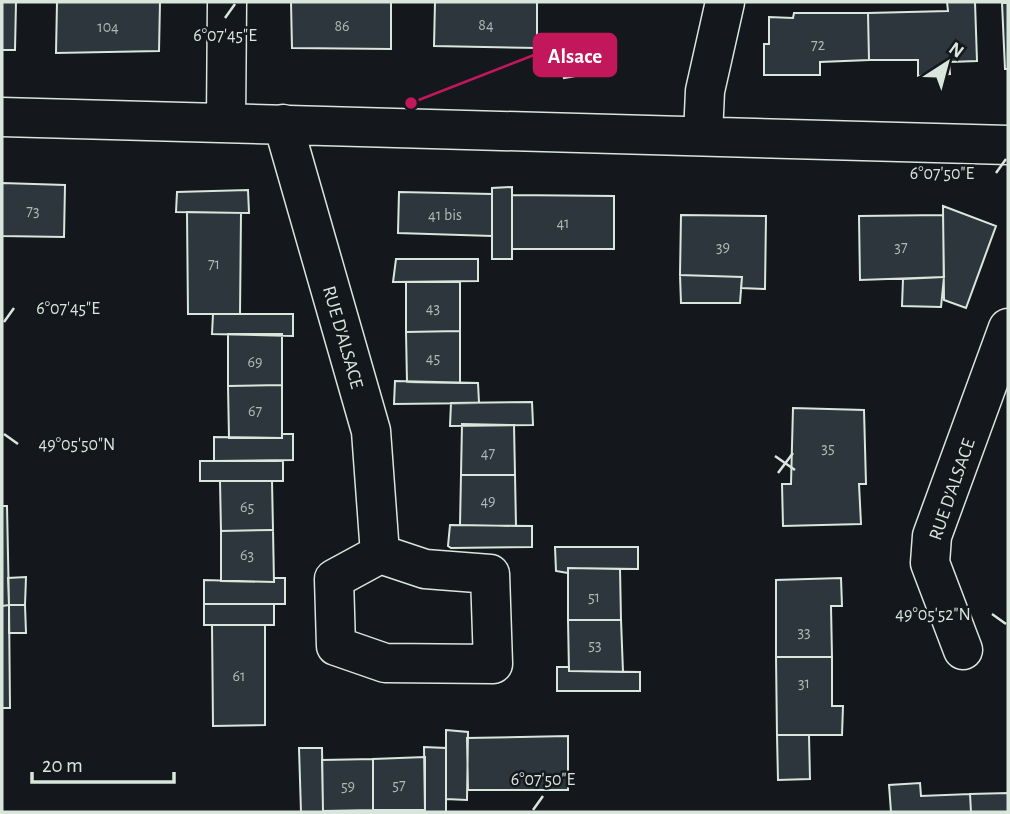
<svg xmlns="http://www.w3.org/2000/svg" width="1010" height="814" font-family="'Alegreya Sans',sans-serif">
  <style>
    .building { fill: #2c363c; stroke: #d8e6dc; stroke-width: 2 }
    .lines { fill: none; stroke-linecap: round; stroke-linejoin: round }
    .minor-casing { stroke: #d8e6dc; stroke-width: 41 }
    .minor { stroke: #14181c; stroke-width: 38 }
    .ticks { fill: none; stroke: #d8e6dc; stroke-width: 2.5 }
    .labels { text-anchor: middle; stroke-width: 5; stroke-linejoin: round; paint-order: stroke }
    .number-label { font-size: 16px; fill: #adbab4 }
    .street-label { font-size: 19px; fill: #d8e6dc; stroke: #14181c }
    .ticks-label { font-size: 18px; text-anchor: middle; fill: #d8e6dc; stroke: #14181c; stroke-width: 5; stroke-linejoin: round; paint-order: stroke }
    .leader { fill: none; stroke: #c2185b; stroke-width: 2.5 }
    .callout-dot { fill: #c2185b; stroke: #14181c; stroke-width: 2.5 }
    .callout { fill: #c2185b; stroke: #c2185b; stroke-width: 2.5 }
    .callout-label { font-size: 21px; text-anchor: middle; font-weight: bold; fill: #fff }
  </style>
  <rect width="100%" height="100%" fill="#14181c"/>
  <path class="building" d="M2,2H16L15,50H2Z
    M57,2H160L159,51L56,53Z
    M291,2H391V49L292,48Z
    M435,2H537V48L434,46Z
    M947,2H975L977,61L949,62L950,74L918,76V60H869L868,13L948,11Z
    M1002,3H1008V69H1005Z
    M794,13H868L869,60L820,62V75H764V44H769V17L793,18Z
    M603,37L609,70L564,78L558,47Z
    M2,183L65,185L64,237L2,236Z
    M512,187V259H492V188Z
    M248,190L249,213L176,212L177,192Z
    M399,192L492,194V236L398,233Z
    M512,195L614,196V249H512Z
    M943,206L996,226L966,308L944,300Z
    M187,212L241,213L240,314H188Z
    M681,215L766,216L765,289L741,288L742,277L680,275Z
    M943,215L944,277L860,280L859,216Z
    M396,259H478V281L393,282Z
    M680,275L742,277L740,303H681Z
    M944,277L941,307L902,306L903,279Z
    M406,282H460V331L406,332Z
    M213,314H293V336L212,334Z
    M460,331V383L407,382L406,332Z
    M228,334H282V385L228,386Z
    M395,381L478,383L479,403L394,404Z
    M282,385V438H229L228,386Z
    M532,402L533,425L450,426L451,403Z
    M793,408L864,410L866,484H859L861,524L783,526L782,484H791Z
    M462,424L514,425L515,475H461Z
    M282,434H293V460L214,461V437L282,438Z
    M200,461H283V481H200Z
    M461,475H515L516,526L460,525Z
    M220,481H272L273,530L221,531Z
    M2,506H7L9,605L2,606Z
    M450,525L532,526V547L451,548L448,546Z
    M273,530L274,582L221,581V531Z
    M555,547H638V569L568,568V573L556,571Z
    M568,568L620,569L621,620H568Z
    M26,577L25,605H9L8,578Z
    M274,578H285V604H204V580L274,582Z
    M841,578L842,606H831L832,657H776V580Z
    M204,604H274V625H204Z
    M9,605L10,708H2V606Z
    M9,605H25L26,633H9Z
    M568,620H621L623,672L569,671Z
    M212,625H265V725L213,726Z
    M776,657H832V706H843L842,735H777Z
    M557,667H569V671L640,672V691H557Z
    M446,730L468,732L467,800L446,799Z
    M777,735H809L810,779L778,780Z
    M568,736V790H468L467,738Z
    M424,747L446,748V812H425Z
    M299,748H322L323,812H301Z
    M425,757V810H373V759Z
    M373,759V810L323,811L322,760Z
    M920,783L921,796L970,794L971,812H891L889,785Z
    M1008,793V812H971L970,794Z"/>
  <g class="lines">
    <defs>
      <path id="minor" d="M2,117L1008,145
        M226,123L227,2
        M283,124L371,431L380,554
        M703,135L705,91L725,2
        M380,554L425,569L490,574L493,664L385,663L336,646L334,579Z
        M963,650L930,563L932,536L1008,328"/>
    </defs>
    <use href="#minor" class="minor-casing"/>
    <use href="#minor" class="minor"/>
  </g>
  <path class="ticks" d="M225,18L235,4M996,173L1006,159M4,322L14,308M4,434L18,444M775,456L795,470M778,473L793,453M992,614L1006,624M533,810L543,796"/>
  <g class="labels">
    <g class="number-label">
      <text x="486" y="30">84</text>
      <text x="342" y="31">86</text>
      <text x="108" y="32">104</text>
      <text x="818" y="50">72</text>
      <text x="33" y="216">73</text>
      <text x="445" y="220">41 bis</text>
      <text x="563" y="228">41</text>
      <text x="723" y="252">39</text>
      <text x="901" y="252">37</text>
      <text x="214" y="269">71</text>
      <text x="433" y="313">43</text>
      <text x="433" y="363">45</text>
      <text x="255" y="367">69</text>
      <text x="255" y="416">67</text>
      <text x="828" y="453">35</text>
      <text x="488" y="458">47</text>
      <text x="488" y="506">49</text>
      <text x="247" y="512">65</text>
      <text x="247" y="560">63</text>
      <text x="594" y="602">51</text>
      <text x="804" y="637">33</text>
      <text x="595" y="650">53</text>
      <text x="239" y="681">61</text>
      <text x="804" y="688">31</text>
      <text x="399" y="790">57</text>
      <text x="348" y="791">59</text>
    </g>
    <g class="street-label">
      <text transform="translate(344 337) rotate(74)" y="7">RUE D'ALSACE</text>
      <text transform="translate(951 489) rotate(-71)" y="7">RUE D'ALSACE</text>
    </g>
  </g>
  <g class="ticks-label">
    <text x="225" y="41">6°07'45"E</text>
    <text x="942" y="179">6°07'50"E</text>
    <text x="68" y="314">6°07'45"E</text>
    <text x="77" y="450">49°05'50"N</text>
    <text x="933" y="620">49°05'52"N</text>
    <text x="543" y="785">6°07'50"E</text>
  </g>
  <path class="leader" d="M411 103L534 55"/>
  <circle class="callout-dot" cx="411" cy="103" r="7"/>
  <rect class="callout" x="534" y="34" width="82" height="42" rx="7"/>
  <g class="callout-label">
    <text x="575" y="63">Alsace</text>
  </g>
  <rect width="1010" height="814" fill="none" stroke="#d8e6dc" stroke-width="7"/>
  <g transform="translate(947 63) rotate(36)" stroke="#14181c" stroke-width="5" paint-order="stroke">
  <path d="M0-5L12 26L0 18L-12 26Z" fill="#d8e6dc"/>
  <text y="-10" font-size="19" font-weight="bold" text-anchor="middle" fill="#d8e6dc">N</text>
  </g>
  <path d="M32 772v10h142v-10" fill="none" stroke="#d8e6dc" stroke-width="3.5"/>
  <text x="42" y="772" font-size="21" fill="#d8e6dc" stroke="#14181c" stroke-width="5" paint-order="stroke">20 m</text>
</svg>
